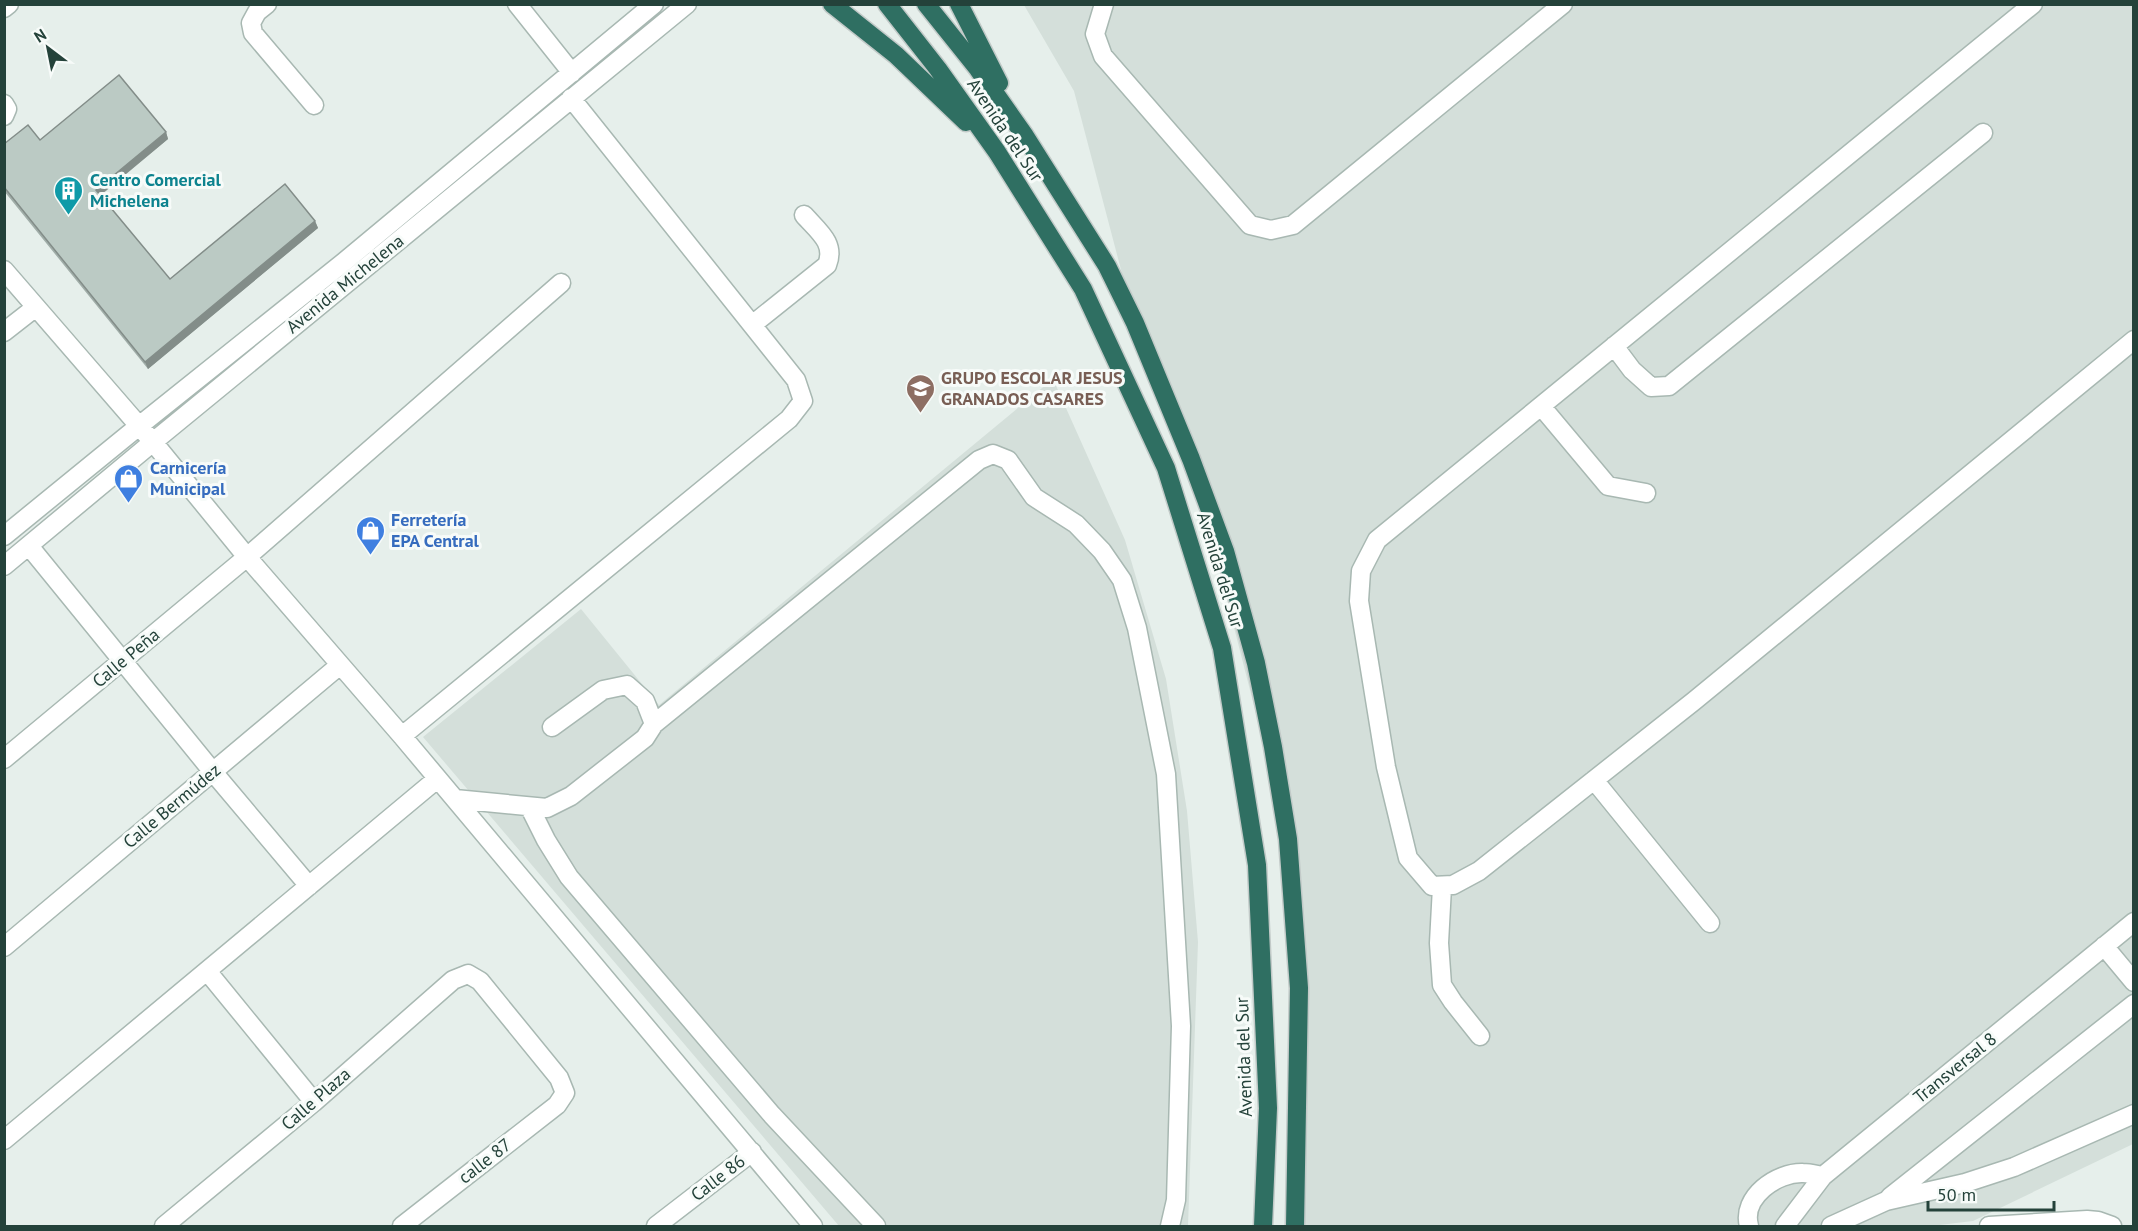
<svg xmlns="http://www.w3.org/2000/svg" width="2138" height="1231" font-family="'PT Sans',sans-serif">
  <style>
    .built { fill: #d4dfda }
    .lines { fill: none; stroke-linecap: round; stroke-linejoin: round }
    .minor-casing { stroke: #a8b8b2; stroke-width: 21 }
    .highway-casing { stroke: #c2cac8; stroke-width: 21 }
    .minor { stroke: #fff; stroke-width: 18 }
    .highway { stroke: #2f6f62; stroke-width: 18 }
    .wall { fill: #a1aea9 }
    .shaded-wall { fill: #838d89 }
    .building { fill: #bbcac4; stroke: #838d89; stroke-width: 1.5 }
    .labels { text-anchor: middle; stroke-width: 6; stroke-linejoin: round; paint-order: stroke }
    .street-label { font-size: 18px; fill: #24423a; stroke: #f7fbf9 }
    .culture-label { font-size: 18px; font-weight: bold; fill: #0d838f; stroke: #f7fbf9; text-anchor: start }
    .education-label { font-size: 18px; font-weight: bold; fill: #785e54; stroke: #f7fbf9; text-anchor: start }
    .shop-label { font-size: 18px; font-weight: bold; fill: #366cbe; stroke: #f7fbf9; text-anchor: start }
  </style>
  <rect width="100%" height="100%" fill="#e6efeb"/>
  <path class="built" d="M1024,5H2133V1144L1973,1221L1931,1226H1293L1288,839L1191,459L1135,323L1074,91Z
    M1053,379L1125,540L1166,679L1187,811L1198,942L1188,1226H839L423,737L581,609L659,705Z"/>
  <g class="lines">
    <defs>
      <path id="minor" d="M267,4L257,12L251,23L253,33L314,105
        M517,4L572,73
        M1104,4L1095,34L1103,56L1250,225L1271,230L1293,225L1563,4
        M2033,4L1377,540L1361,571L1359,601L1386,767L1408,858L1432,886L1453,885L1479,871L1694,701L2134,340
        M4,8L9,4
        M4,104L7,109L4,116
        M4,270L153,442L247,557L402,736L813,1226
        M752,325L827,265C836,243 818,231 804,215
        M4,332L36,307
        M1614,346L1632,370L1651,387L1669,386L1983,133
        M1541,406L1608,486L1646,493
        M4,536L139,426L344,262L654,4
        M29,546L213,772L309,886
        M4,566L153,442L687,4
        M654,724L979,460L993,454L1008,460L1034,497L1076,524L1102,551L1122,580L1137,628L1166,774L1181,1026L1176,1200L1170,1226
        M402,736L789,419L803,401L796,380L571,98
        M4,759L247,557L561,283
        M1594,780L1710,923
        M455,799L547,808L571,796L645,738L654,724L645,701L627,685L603,690L552,727
        M530,808L546,840L569,877L772,1115L876,1226
        M1442,887L1439,943L1442,985L1453,1002L1480,1036
        M2104,946L2134,982
        M4,947L340,665
        M207,971L314,1102
        M4,1140L437,779
        M1890,1197L2134,1004
        M164,1226L314,1102L453,980L468,974L480,981L559,1078L565,1093L557,1105L402,1226
        M656,1226L752,1152
        M1749,1226C1741,1197 1777,1172 1803,1173C1810,1173 1817,1175 1823,1176
        M1785,1226L1823,1176L2134,922
        M1831,1226L1886,1201L1965,1183L2014,1167L2134,1114
        M1989,1226L2087,1220L2098,1221L2112,1226"/>
      <path id="highway" d="M832,4L896,55L966,122
        M887,4L938,69L997,152L1083,289L1166,468L1222,648L1257,865L1268,1108L1263,1226
        M926,4L978,69L1025,136L1107,266L1135,323L1191,459L1225,551L1256,663L1273,747L1288,839L1299,988L1295,1226
        M959,4L999,83"/>
    </defs>
    <use href="#minor" class="minor-casing"/>
    <use href="#highway" class="highway-casing"/>
    <use href="#minor" class="minor"/>
    <use href="#highway" class="highway"/>
  </g>
  <path class="wall" d="M166,132L168,139L100,196L170,279L315,221L318,228L148,369L4,191V144Z"/>
  <path class="shaded-wall" d="M166,132L168,139L98,197L96,190Z
    M315,221L318,228L148,369L145,362Z"/>
  <path class="building" d="M119,75L166,132L96,190L170,279L285,184L315,221L145,362L4,187V144L28,125L40,140Z"/>
  <defs>
    <symbol id="building-pin" viewBox="-11 -11 22 30"><path d="M0 17L-7.5 6A9.5 9.5 0 1 1 7.5 6Z" fill="#0f9aa8" stroke="#f7fbf9"/><path d="M-4-6H4V6H1V3H-1V6H-4ZM-2.5-4.3h1.7v1.8h-1.7ZM.8-4.3h1.7v1.8H.8ZM-2.5-1h1.7V.8h-1.7ZM.8-1h1.7V.8H.8Z" fill="#fff"/></symbol>
    <symbol id="school-pin" viewBox="-11 -11 22 30"><path d="M0 17L-7.5 6A9.5 9.5 0 1 1 7.5 6Z" fill="#8d6e63" stroke="#f7fbf9"/><path d="M0-5L7-2L0 1L-7-2ZM-4 1L0 2.5L4 1V4Q0 6-4 4Z" fill="#fff"/></symbol>
    <symbol id="shop-pin" viewBox="-11 -11 22 30"><path d="M0 17L-7.5 6A9.5 9.5 0 1 1 7.5 6Z" fill="#3f7fe0" stroke="#f7fbf9"/><path d="M-5-2.5h2.3a2.7 3.5 0 0 1 5.4 0H5L5.5 6h-11ZM-1.5-2.5h3a1.5 2.3 0 0 0-3 0Z" fill="#fff"/></symbol>
  </defs>
  <g fill-rule="evenodd">
    <use href="#building-pin" x="52" y="174" width="33" height="45"/>
    <use href="#school-pin" x="904" y="372" width="33" height="45"/>
    <use href="#shop-pin" x="112" y="462" width="33" height="45"/>
    <use href="#shop-pin" x="354" y="514" width="33" height="45"/>
  </g>
  <g class="labels">
    <g class="street-label">
      <text transform="translate(1005 130) rotate(56)" y="6">Avenida del Sur</text>
      <text transform="translate(345 284) rotate(-39)" y="6">Avenida Michelena</text>
      <text transform="translate(1220 570) rotate(73)" y="6">Avenida del Sur</text>
      <text transform="translate(126 658) rotate(-40)" y="6">Calle Peña</text>
      <text transform="translate(172 806) rotate(-40)" y="6">Calle Bermúdez</text>
      <text transform="translate(1244 1057) rotate(-92)" y="6">Avenida del Sur</text>
      <text transform="translate(1955 1068) rotate(-39)" y="6">Transversal 8</text>
      <text transform="translate(316 1099) rotate(-41)" y="6">Calle Plaza</text>
      <text transform="translate(485 1161) rotate(-38)" y="6">calle 87</text>
      <text transform="translate(718 1178) rotate(-38)" y="6">Calle 86</text>
    </g>
    <g class="culture-label">
      <text x="90" y="186">Centro Comercial<tspan x="90" dy="21">Michelena</tspan></text>
    </g>
    <g class="education-label">
      <text x="941" y="384">GRUPO ESCOLAR JESUS<tspan x="941" dy="21">GRANADOS CASARES</tspan></text>
    </g>
    <g class="shop-label">
      <text x="150" y="474">Carnicería<tspan x="150" dy="21">Municipal</tspan></text>
      <text x="391" y="526">Ferretería<tspan x="391" dy="21">EPA Central</tspan></text>
    </g>
  </g>
  <rect width="2138" height="1231" fill="none" stroke="#24423a" stroke-width="12"/>
  <g transform="translate(48 48) rotate(328)" stroke="#f7fbf9" stroke-width="4.5" paint-order="stroke">
  <path d="M0-4.5L10 22L0 15L-10 22Z" fill="#24423a"/>
  <text y="-9" font-size="16" font-weight="bold" text-anchor="middle" fill="#24423a">N</text>
  </g>
  <path d="M1928 1201v9h126v-9" fill="none" stroke="#24423a" stroke-width="3"/>
  <text x="1937" y="1201" font-size="18" fill="#24423a" stroke="#f7fbf9" stroke-width="4.5" paint-order="stroke">50 m</text>
</svg>
